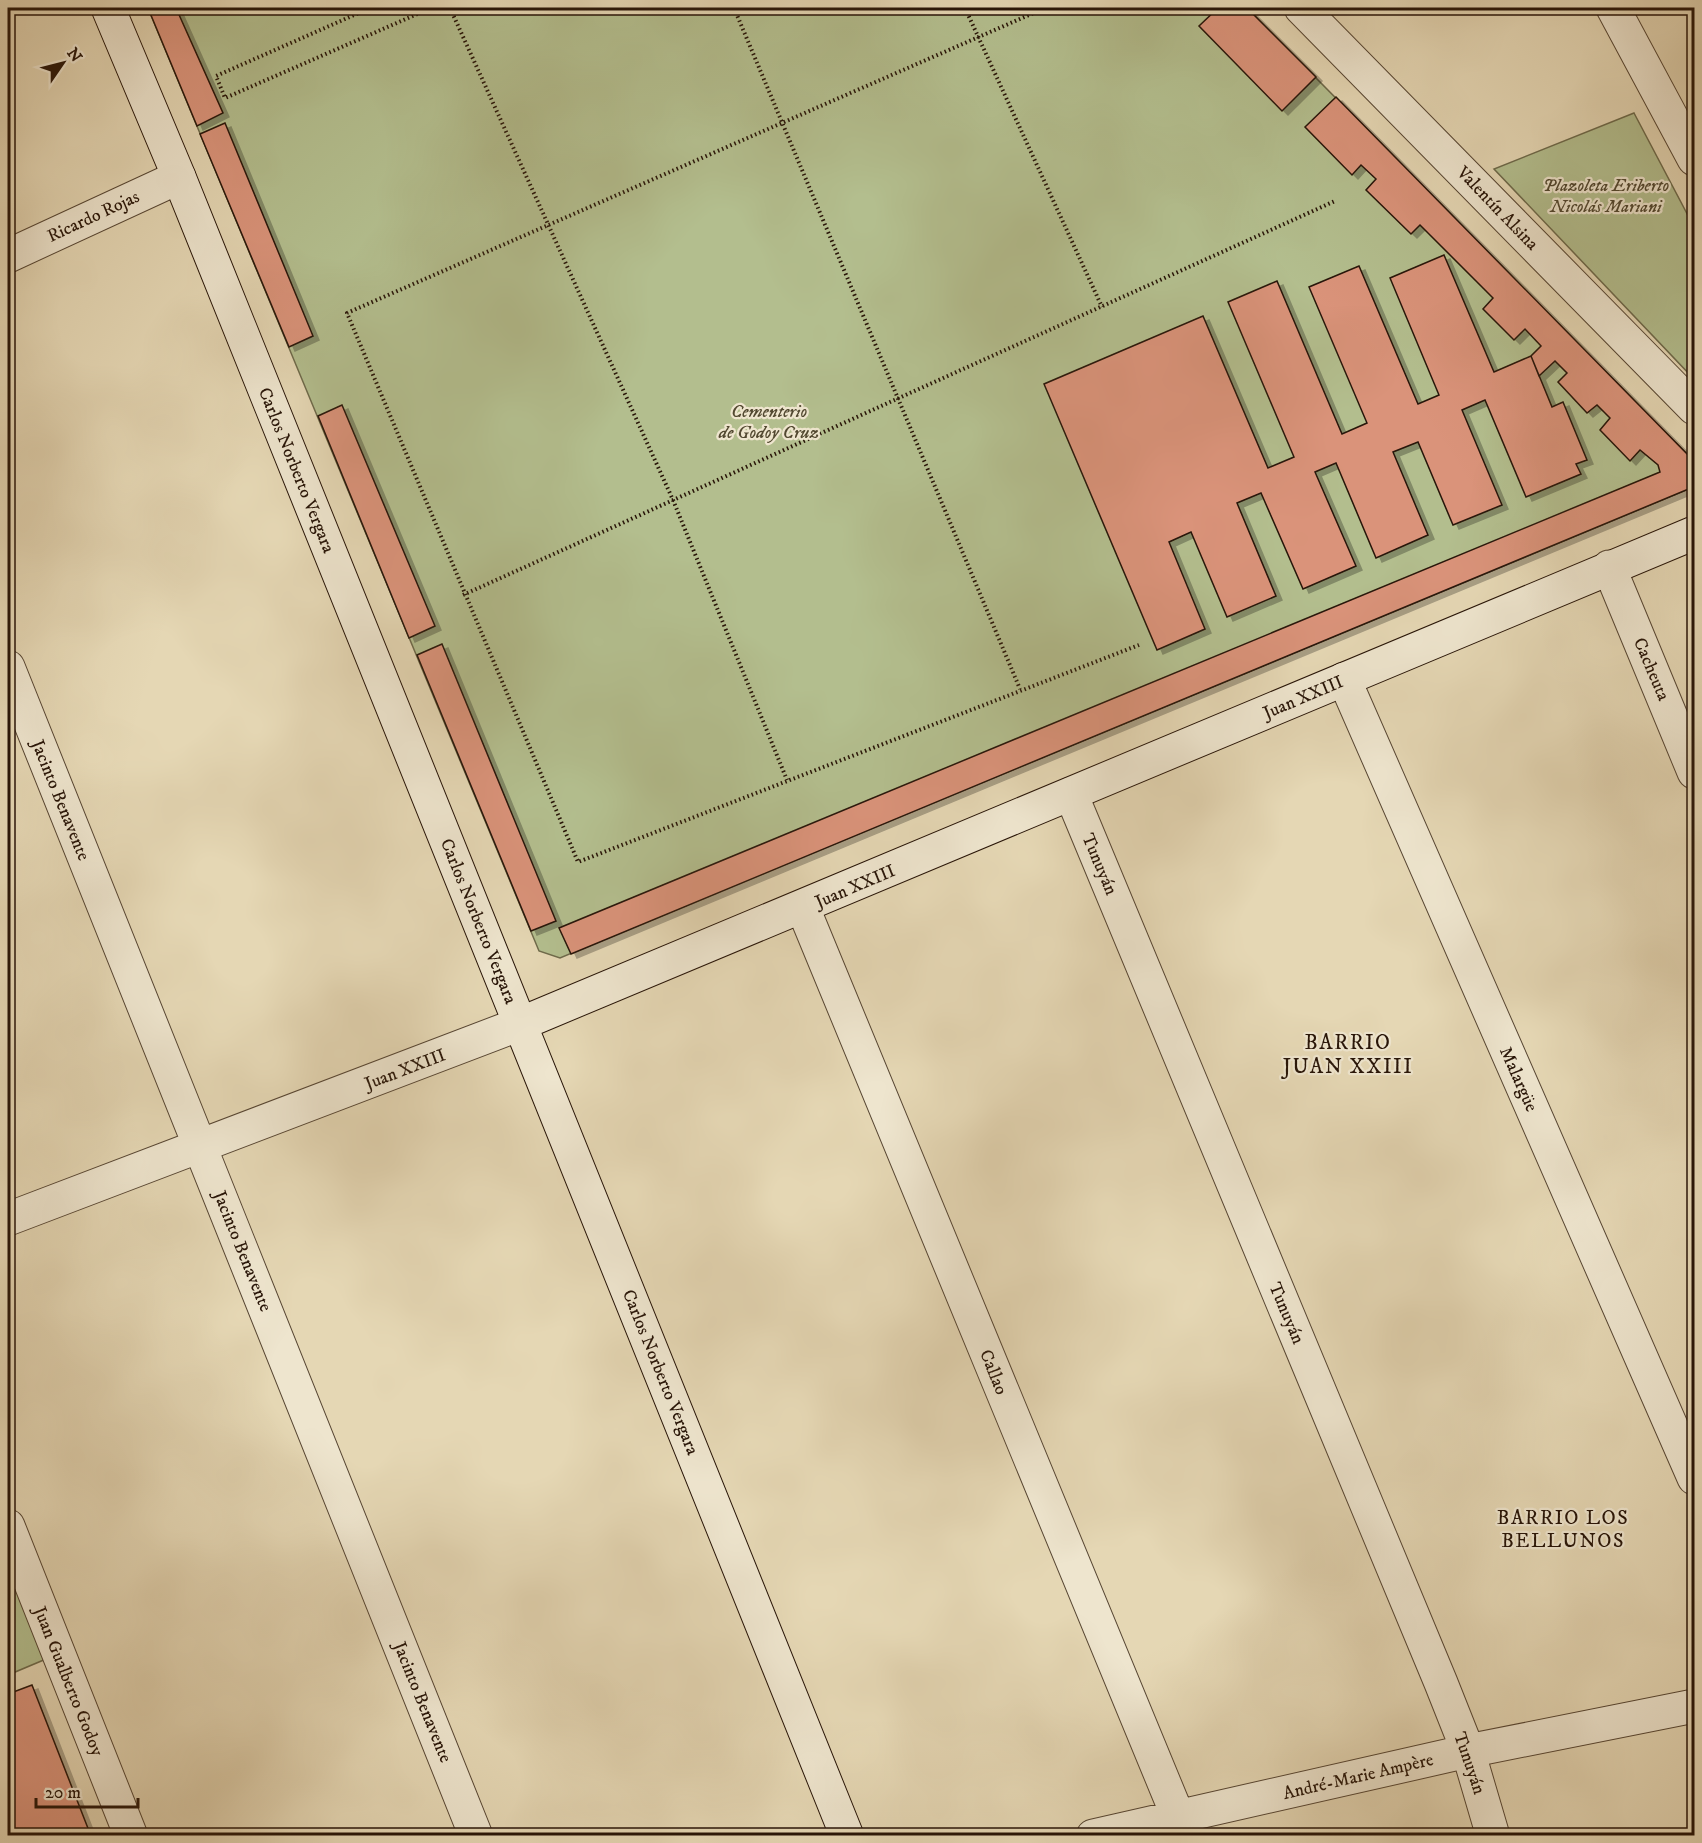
<svg xmlns="http://www.w3.org/2000/svg" width="1702" height="1843" font-family="'IM FELL DW Pica',serif">
  <style>
    .green { fill: #b3be8e; stroke: #6e6a4b; stroke-width: 1.5 }
    .building { fill: #da937a; stroke: #281508; stroke-width: 1.5; filter: url(#shadow) }
    .lines { fill: none; stroke-linecap: round; stroke-linejoin: round }
    .street-casing { stroke: #574633; stroke-width: 35 }
    .secondary-casing { stroke: #281508; stroke-width: 35 }
    .path { stroke: #281508; stroke-width: 4; stroke-dasharray: 1.5 3; stroke-linecap: butt }
    .street { stroke: #eee5ce; stroke-width: 33 }
    .secondary { stroke: #eee5ce; stroke-width: 33 }
    .labels { text-anchor: middle; stroke-width: 4.5; stroke-linejoin: round; paint-order: stroke }
    .park-label { font-size: 18px; font-style: italic; fill: #524830; stroke: #eee5ce }
    .street-label { font-size: 18px; fill: #281508; stroke: #eee5ce }
    .neighbourhood-label { font-size: 20px; letter-spacing: 1.5px; fill: #281508; stroke: #eee5ce }
    .quarter-label { font-size: 21px; letter-spacing: 1.5px; fill: #281508; stroke: #eee5ce }
  </style>
  <defs>
    <filter id="shadow"><feDropShadow dx="6" dy="4" stdDeviation="0" flood-color="#0004"/></filter>
  </defs>
  <rect width="100%" height="100%" fill="#e5d7b4"/>
  <filter id="stains"><feTurbulence type="fractalNoise" baseFrequency=".00333" numOctaves="4"/><feColorMatrix values="0 0 0 0 .2 0 0 0 0 .09 0 0 0 0 .02 0 0 0 .5 -.17"/></filter>
  <radialGradient id="worn" r=".72"><stop offset=".6" stop-color="#630" stop-opacity="0"/><stop offset="1" stop-color="#630" stop-opacity=".3"/></radialGradient>
  <path class="green" d="M148,8H1247L1692,459L1691,488L560,958L539,951Z
    M1634,113L1694,227V379L1494,169Z
    M8,1571L46,1659L8,1675Z"/>
  <path class="building" d="M148,8H176L223,113L197,126Z
    M1218,8H1247L1316,77L1282,111L1199,26Z
    M1336,97L1692,459L1691,488L571,954L559,928L1660,472L1658,465L1640,450L1630,461L1600,430L1610,418L1597,405L1587,413L1558,382L1567,373L1555,361L1539,376L1531,356L1541,346L1525,329L1514,340L1483,309L1493,298L1420,225L1411,234L1366,190L1376,179L1361,165L1352,175L1305,127Z
    M225,123L313,336L289,347L200,134Z
    M1444,255L1494,372L1531,356L1552,407L1563,402L1587,460L1576,464L1581,474L1526,497L1485,400L1462,410L1502,505L1453,525L1418,442L1393,452L1428,535L1376,558L1336,463L1315,472L1356,566L1303,589L1261,493L1237,503L1276,596L1227,617L1191,532L1169,542L1205,629L1157,650L1044,384L1203,316L1268,468L1294,457L1228,302L1277,281L1342,434L1367,423L1309,287L1359,266L1418,404L1439,395L1390,278Z
    M342,405L435,626L409,638L318,416Z
    M442,644L556,921L531,931L417,655Z
    M32,1685L91,1836H8V1694Z"/>
  <g class="lines">
    <defs>
      <path id="street" d="M1301,8L1694,408
        M1613,8L1694,159
        M8,256L179,177
        M1609,567L1694,772
        M8,667L476,1836
        M1344,679L1694,1478
        M1071,794L1441,1683L1468,1751L1493,1836
        M803,908L1186,1836
        M8,1219L520,1024
        M8,1526L131,1836
        M1093,1836L1468,1751L1694,1706"/>
      <path id="secondary" d="M108,8L179,177L847,1836
        M520,1024L1694,533"/>
    </defs>
    <use href="#street" class="street-casing"/>
    <use href="#secondary" class="secondary-casing"/>
    <path class="path" d="M370,8L216,76L225,98L431,8
      M450,8L673,500L787,780
      M734,8L1020,689
      M965,8L1102,307
      M1045,8L347,313L578,862L1139,645
      M463,595L1335,201"/>
    <use href="#street" class="street"/>
    <use href="#secondary" class="secondary"/>
  </g>
  <g class="labels">
    <g class="park-label">
      <text x="1606" y="191">Plazoleta Eriberto<tspan x="1606" dy="21">Nicolás Mariani</tspan></text>
      <text x="769" y="417">Cementerio<tspan x="769" dy="21">de Godoy Cruz</tspan></text>
    </g>
    <g class="street-label">
      <text transform="translate(1498 208) rotate(46)" y="6">Valentín Alsina</text>
      <text transform="translate(93 216) rotate(-25)" y="6">Ricardo Rojas</text>
      <text transform="translate(297 470) rotate(68)" y="6">Carlos Norberto Vergara</text>
      <text transform="translate(1652 669) rotate(67)" y="6">Cacheuta</text>
      <text transform="translate(1303 697) rotate(-23)" y="6">Juan XXIII</text>
      <text transform="translate(61 800) rotate(68)" y="6">Jacinto Benavente</text>
      <text transform="translate(1100 864) rotate(67)" y="6">Tunuyán</text>
      <text transform="translate(855 886) rotate(-23)" y="6">Juan XXIII</text>
      <text transform="translate(479 921) rotate(68)" y="6">Carlos Norberto Vergara</text>
      <text transform="translate(405 1069) rotate(-21)" y="6">Juan XXIII</text>
      <text transform="translate(1519 1079) rotate(66)" y="6">Malargüe</text>
      <text transform="translate(243 1251) rotate(68)" y="6">Jacinto Benavente</text>
      <text transform="translate(1287 1313) rotate(67)" y="6">Tunuyán</text>
      <text transform="translate(661 1372) rotate(68)" y="6">Carlos Norberto Vergara</text>
      <text transform="translate(994 1372) rotate(68)" y="6">Callao</text>
      <text transform="translate(69 1681) rotate(68)" y="6">Juan Gualberto Godoy</text>
      <text transform="translate(423 1702) rotate(68)" y="6">Jacinto Benavente</text>
      <text transform="translate(1470 1763) rotate(71)" y="6">Tunuyán</text>
      <text transform="translate(1358 1776) rotate(-13)" y="6">André-Marie Ampère</text>
    </g>
    <g class="neighbourhood-label">
      <text x="1563" y="1524">BARRIO LOS<tspan x="1563" dy="23">BELLUNOS</tspan></text>
    </g>
    <g class="quarter-label">
      <text x="1348" y="1049">BARRIO<tspan x="1348" dy="24">JUAN XXIII</tspan></text>
    </g>
  </g>
  <rect width="1702" height="1843" fill="none" stroke="#e5d7b4" stroke-width="30"/>
  <rect x="9" y="9" width="1684" height="1825" fill="none" stroke="#281508" stroke-width="3"/>
  <rect x="15" y="15" width="1672" height="1813" fill="none" stroke="#281508" stroke-width="1.5"/>
  <g transform="translate(63 63) rotate(55)" stroke="#eee5ce" stroke-width="4.5" paint-order="stroke">
  <path d="M0-4.5L10 22L0 15L-10 22Z" fill="#281508"/>
  <text y="-9" font-size="16" font-weight="bold" text-anchor="middle" fill="#281508">N</text>
  </g>
  <path d="M36 1798v9h102v-9" fill="none" stroke="#281508" stroke-width="3"/>
  <text x="45" y="1798" font-size="18" fill="#281508" stroke="#eee5ce" stroke-width="4.5" paint-order="stroke">20 m</text>
  <rect width="100%" height="100%" filter="url(#stains)"/>
  <rect width="100%" height="100%" fill="url(#worn)"/>
</svg>
